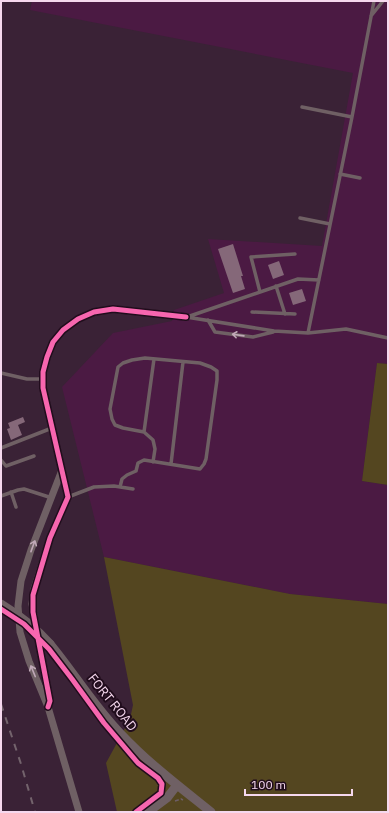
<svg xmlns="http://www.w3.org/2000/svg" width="389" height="813" font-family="'IBM Plex Sans',sans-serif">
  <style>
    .built { fill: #4b1a43 }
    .green { fill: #544620 }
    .building { fill: #856879 }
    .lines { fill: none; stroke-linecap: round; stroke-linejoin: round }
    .path { stroke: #6d5e66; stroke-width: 1.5; stroke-dasharray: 4 2; stroke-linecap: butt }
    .service { stroke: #6f6064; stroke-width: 3.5 }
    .minor { stroke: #6f6064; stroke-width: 7 }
    .tertiary { stroke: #6f6064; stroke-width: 9 }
    .rail { stroke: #73636c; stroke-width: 2; stroke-dasharray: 7 7; stroke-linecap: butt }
    .tertiary-bridge { stroke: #6f6064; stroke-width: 9 }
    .cycleway-casing { stroke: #200c1c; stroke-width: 8 }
    .cycleway { stroke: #f766af; stroke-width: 5 }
    .oneway { stroke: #c0a8b7 }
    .labels { text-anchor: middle; stroke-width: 4; stroke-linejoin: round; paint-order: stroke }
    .street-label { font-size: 13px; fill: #f6d8ee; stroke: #200c1c }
  </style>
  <rect width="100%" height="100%" fill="#3a2236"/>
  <path class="built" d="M32,1H388V364L377,363L362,481L388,485V604L290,594L104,557L62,387L113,333L172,321L174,310L224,293L208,239L322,246L353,73L30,10Z"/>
  <path class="green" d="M377,363L388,364V485L362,481Z
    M104,557L290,594L388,604V812H117L106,763L130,719L133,705Z"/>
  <path class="building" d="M233,244L243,276H241L245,289L233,293L218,249Z
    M279,261L284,275L273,279L268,265Z
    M302,289L306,301L293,305L289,293Z
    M23,417L25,422L18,425L22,435L11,440L7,429L10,428L8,423Z"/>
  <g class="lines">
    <path class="path" d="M175,801L181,799L183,800"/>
    <path class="service" d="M371,16L383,1
      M302,107L352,117
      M340,174L360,178
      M300,218L330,224
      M276,286L285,314
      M260,292L251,257L295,254
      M252,312L295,314
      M186,317L274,331L308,333L346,329L388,338
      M187,317L298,279L319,280
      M208,320L215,332L253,337L273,332
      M308,333L352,117L374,1
      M1,373L27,379H43
      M144,432L154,359
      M1,448L52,428
      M1,460L6,466L34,456
      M171,464L183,362
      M120,487L122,479L127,475L136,471L138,463L144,460L200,469L204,464L206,459L217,380V371L211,367L200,363L145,358L132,360L123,363L118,367L110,409L112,419L115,425L123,428L144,432L153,440L155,449L153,462
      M11,492L16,507
      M1,496L18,490L24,489L52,498
      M68,497L94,487L114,486L133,489"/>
    <path class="minor" d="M62,470L31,550L21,581L18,606L20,632L29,661L48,707L79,812
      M35,621L32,604L34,589L50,538L68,497L43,388V372L47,357L53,342L63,330L78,319L94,312L113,309L186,317
      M39,643L50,701L48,707"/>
    <path class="tertiary" d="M50,644C74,673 94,706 120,733C148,763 180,787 211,812
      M148,812L167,798L177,785"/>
    <path class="rail" d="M1,704L21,764L35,812"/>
    <path class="tertiary-bridge" d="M1,604C19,615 36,628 50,644"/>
    <defs>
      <path id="cycleway" d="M1,609L24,624L49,649L72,679L104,723L138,763L158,778L162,784L161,793L136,812
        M48,707L50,701L33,612V595L50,538L68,497L43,388V372L47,357L53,342L63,330L78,319L94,312L113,309L186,317"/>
    </defs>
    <use href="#cycleway" class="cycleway-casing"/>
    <use href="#cycleway" class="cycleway"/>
  </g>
  <defs><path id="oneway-shaft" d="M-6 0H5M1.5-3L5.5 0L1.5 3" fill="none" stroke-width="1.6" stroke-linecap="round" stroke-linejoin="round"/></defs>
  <g class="oneway">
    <use href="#oneway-shaft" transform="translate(238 335) rotate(-172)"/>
    <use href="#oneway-shaft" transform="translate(33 546) rotate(-70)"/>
    <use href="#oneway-shaft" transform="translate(33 671) rotate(-112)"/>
  </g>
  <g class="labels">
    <g class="street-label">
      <text transform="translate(113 702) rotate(51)" y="5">FORT ROAD</text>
    </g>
  </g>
  <rect width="389" height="813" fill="none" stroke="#f6d8ee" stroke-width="4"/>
  <path d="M245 789v6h107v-6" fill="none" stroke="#f6d8ee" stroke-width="2"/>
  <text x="251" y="789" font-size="12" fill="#f6d8ee" stroke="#200c1c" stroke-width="3" paint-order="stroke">100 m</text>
</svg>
